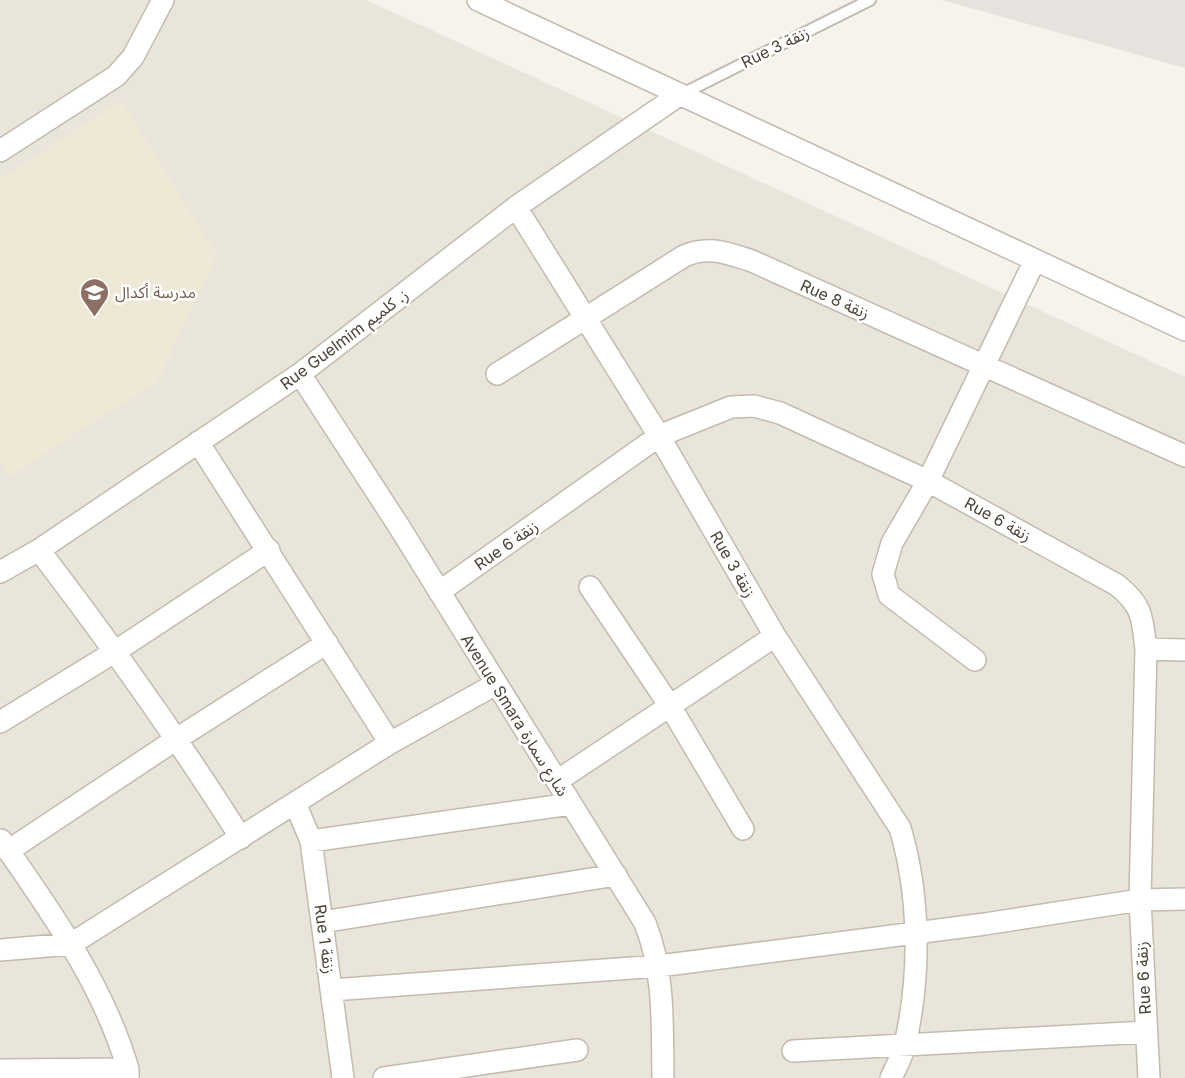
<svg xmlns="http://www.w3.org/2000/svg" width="1185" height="1078" font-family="Inter,'Noto Sans Arabic',sans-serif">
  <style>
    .residential { fill: #eae5da }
    .industrial { fill: #e6e2dd }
    .education { fill: #efe8d6 }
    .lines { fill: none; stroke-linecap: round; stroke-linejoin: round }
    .service-casing { stroke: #c2bbae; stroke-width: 14 }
    .minor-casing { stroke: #c2bbae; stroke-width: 24 }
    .service { stroke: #fff; stroke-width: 10 }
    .minor { stroke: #fff; stroke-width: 21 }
    .labels { text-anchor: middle; stroke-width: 5; stroke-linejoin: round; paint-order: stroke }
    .street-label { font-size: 16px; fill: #4b4439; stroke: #fff }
    .education-label { font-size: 16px; fill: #785e54; stroke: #fff; text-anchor: start }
  </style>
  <rect width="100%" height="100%" fill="#f6f3ec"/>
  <path class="residential" d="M0,0H366L1185,377V1078H0Z"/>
  <path class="industrial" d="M942,0H1185V68Z"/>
  <path class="education" d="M121,100L217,255L158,381L10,476L0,459V179Z"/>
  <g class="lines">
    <defs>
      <path id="service" d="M680,95L870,0"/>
      <path id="minor" d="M478,0L1185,330
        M0,151L116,76L133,57L163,0
        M516,207L659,436L775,636L900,828C920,895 921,975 905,1044C903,1055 896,1067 891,1078
        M300,374L400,528L645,923C665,973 662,1025 663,1078
        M497,374L684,256C709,245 727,253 752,261L1185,456
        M198,442L390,743
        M39,550C111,644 177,737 241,838
        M0,572L39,550L300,374L516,207L679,95
        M590,587L670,706L743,829
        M439,592L659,436L731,407L754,406L780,413L928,481L1117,585C1143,606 1142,617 1146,649L1140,900L1149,1078
        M1146,649L1185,650
        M975,660L889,595L883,574L892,543L928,481L1035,260
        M0,722L116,651L269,550
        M557,781L775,636
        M295,803L311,841L343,1078
        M1,840C51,912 103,984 128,1069V1078
        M311,841L571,804
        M8,851L178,738L327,643
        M322,922L616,875
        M0,950L71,944L390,743L496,684
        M332,990L659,966L985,924L1140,900L1185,899
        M793,1051L1146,1032
        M0,1070L128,1069
        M384,1078L577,1050"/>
    </defs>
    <use href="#service" class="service-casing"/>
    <use href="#minor" class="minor-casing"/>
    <use href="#service" class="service"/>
    <use href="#minor" class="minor"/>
  </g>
  <defs>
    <symbol id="school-pin" viewBox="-11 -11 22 30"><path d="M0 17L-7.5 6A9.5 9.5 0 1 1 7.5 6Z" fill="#8d6e63" stroke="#fff"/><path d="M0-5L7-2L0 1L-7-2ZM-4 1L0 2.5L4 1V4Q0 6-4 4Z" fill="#fff"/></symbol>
  </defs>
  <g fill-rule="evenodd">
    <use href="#school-pin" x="78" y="276" width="33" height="45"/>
  </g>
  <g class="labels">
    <g class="street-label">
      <text transform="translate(775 47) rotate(-26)" y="6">Rue 3 زنقة</text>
      <text transform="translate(835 299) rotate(24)" y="6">Rue 8 زنقة</text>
      <text transform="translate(344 339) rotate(-37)" y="6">Rue Guelmim ز. كلميم</text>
      <text transform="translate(998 519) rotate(29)" y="6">Rue 6 زنقة</text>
      <text transform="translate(506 545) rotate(-35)" y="6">Rue 6 زنقة</text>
      <text transform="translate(733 564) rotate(60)" y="6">Rue 3 زنقة</text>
      <text transform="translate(515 715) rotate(58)" y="6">Avenue Smara شارع سمارة</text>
      <text transform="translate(325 939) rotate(82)" y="6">Rue 1 زنقة</text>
      <text transform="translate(1143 978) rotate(-93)" y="6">Rue 6 زنقة</text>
    </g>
    <g class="education-label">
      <text x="115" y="298">مدرسة أكدال</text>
    </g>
  </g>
</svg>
